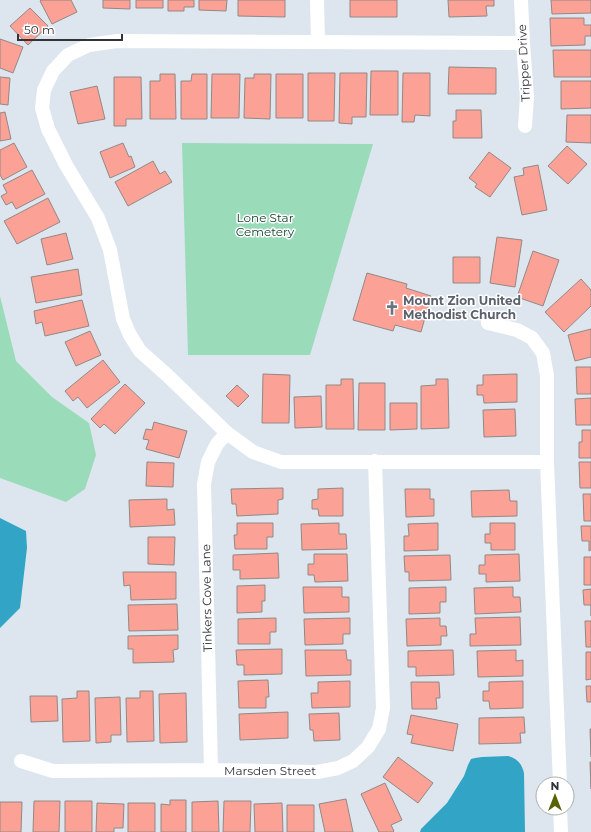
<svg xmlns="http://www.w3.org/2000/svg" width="591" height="832" font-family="Montserrat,sans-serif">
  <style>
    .green { fill: #9adbb9 }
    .water { fill: #32a4c5 }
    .building { fill: #fba195; stroke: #938886 }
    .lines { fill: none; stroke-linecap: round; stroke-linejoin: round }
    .minor { stroke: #fff; stroke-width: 14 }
    .labels { text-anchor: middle; stroke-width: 3; stroke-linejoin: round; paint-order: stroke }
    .street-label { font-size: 12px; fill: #303437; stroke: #fff }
    .park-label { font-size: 12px; fill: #133b29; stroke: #fff }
    .worship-label { font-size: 12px; font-weight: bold; fill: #5b616d; stroke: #fff; text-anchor: start }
  </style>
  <rect width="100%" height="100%" fill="#dde6ee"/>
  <path class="green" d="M182,143L373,144L310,355H188Z
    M0,296L16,361L52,397L89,423L96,455L85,489L66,502L0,478Z"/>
  <path class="water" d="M0,518L26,531L27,548L20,608L0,628Z
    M508,756C517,758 522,764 524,773L525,832H420L421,829L447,803L464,776L468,765L471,759L475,758L482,757Z"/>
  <path class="building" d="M41,0H71L77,12L52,24L40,1Z
    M103,0H130V9L103,8Z
    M136,0H163V8H136Z
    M168,0H194V7H184V11H168Z
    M199,0H227L226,11L199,10Z
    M238,0H285V17L238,16Z
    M350,0H397V17H350Z
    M448,0H494V6H486L487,16L449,17Z
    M551,0H591V13L552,14Z
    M30,8L48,26L28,45L10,26Z
    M550,18H584V25H591V36H585V45L551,46Z
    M0,39L23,47L13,73L0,68Z
    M553,50H591V77H554Z
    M449,67L496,68V94H448Z
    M371,71H398V115H370Z
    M308,73H335L334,121H308Z
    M340,73H367L366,117H352V124L339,123Z
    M403,73H430V116L415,115L414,122H402Z
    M160,74H175L176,119H150V81H160Z
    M192,74H207V119H181V81H191Z
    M212,74H240L239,118H211Z
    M254,74H271L270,119L244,118L245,78H254Z
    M276,74H303V118H276Z
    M0,77L10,78L8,105L0,104Z
    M114,77H141L142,119H126V126H114Z
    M561,81H591V108L561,109Z
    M97,86L105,119L78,124L70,92Z
    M456,110H481L482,138H453V121H456Z
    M5,112L11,139L0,141V113Z
    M567,115H591V143L566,142Z
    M14,143L27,167L3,180L0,175V150Z
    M123,143L129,157L131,156L135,167L110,178L100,152Z
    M567,146L587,164L568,184L548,166Z
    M489,152L511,168L490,197L475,187L477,184L469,178Z
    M153,161L160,174L165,171L172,182L128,206L115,182Z
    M538,165L547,210L522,215L514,177L524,175L523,168Z
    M32,170L45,194L16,209L12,202L6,205L1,196L7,193L3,185Z
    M48,198L60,222L17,244L4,221Z
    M66,233L73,259L47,265L41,239Z
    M497,237L522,240L515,287L490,283Z
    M533,251L559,260L543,306L517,297Z
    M453,257H480V283H453Z
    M78,269L82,295L36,303L31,277Z
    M367,273L407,284L406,288L431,296L421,332L395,325L393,331L353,320Z
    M581,279L591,290V306L564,332L545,312Z
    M82,300L89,326L45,336L42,322L36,324L34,311Z
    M591,329V357L575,361L568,335Z
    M90,331L101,355L76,366L65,342Z
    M103,360L120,382L87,408L78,397L73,401L65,391Z
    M576,367H591V394H577Z
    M263,374L290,375L289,423H262Z
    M517,374V402L484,403L483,395H477V385H483V375Z
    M341,379H353L354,429H326V385H341Z
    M436,379H448L449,428L421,429V386L436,385Z
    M359,383H385V430H358Z
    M125,384L145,403L115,434L104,424L100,428L91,419Z
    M237,385L249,396L238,407L226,396Z
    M321,396L322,427L295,428L294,397Z
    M591,398V425H576L575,399Z
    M390,403H417V429L390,430Z
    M515,409L516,436L484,437L483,410Z
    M154,422L187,431L179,458L146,449L149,440L143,439L146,429L152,430Z
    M582,430H591V458H579V442H582Z
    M147,462L174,463L173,487L146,486Z
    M579,462H591V488H580Z
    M283,488V499L278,500V514L237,516L236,504H232L231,489Z
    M343,488V516H319L318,509H312V500L318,499V489Z
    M405,489H430V499H434V516L406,517Z
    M509,490L510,501H517V516L472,517L471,491Z
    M583,494H591V521H584Z
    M167,499V510L174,509L175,525L130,527L129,500Z
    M237,523H273V537H267V549H235L234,535H237Z
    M339,523V534H346L347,549L302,550L301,524Z
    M438,523V550L404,551V536H409L408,524Z
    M490,523H515V550H491V543H485V534H490Z
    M581,526H591V550L589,551V541H582Z
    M148,537H175L174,565L148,564Z
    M278,553L279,578L240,579V570H233V555Z
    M314,554H347L348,581L315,582L314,575H308V564H314Z
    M519,554L520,581L486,582V574H479V565H485V555Z
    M450,555L451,580L409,581V572H405L404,556Z
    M584,557H591V585H584Z
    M123,572H176V599L131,600L130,585L124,586Z
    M265,585V601H262V612L237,613V586Z
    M303,587H342V597H349V612L304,613Z
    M446,587V602H440V613L409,614V588Z
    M513,587V597H520L521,612L475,614L474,588Z
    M591,589V616V605H584L583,590Z
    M177,604L178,630L129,631L128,605Z
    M520,617L521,645L470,646V634H476L475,618Z
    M276,618V632H270V644H238V619Z
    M350,618V634H343V644L305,645L304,619Z
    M440,618V626H446L447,636H441V645L407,646L406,619Z
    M585,621H591V647H586Z
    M178,635V649L173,650L174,662L133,663V649H128V636Z
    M282,649V674L244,675V665H237L236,650Z
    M305,650H346L347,660H351V675L306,676Z
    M453,650L454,675L416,676V667H408V651Z
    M516,650V661L523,660V676L478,677L477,651Z
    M586,652H591V679L586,680Z
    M268,680L269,697H266V708H239L238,681Z
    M350,681V707L312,708L311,693H318V682Z
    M523,681V708L490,709L489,701H483V691H489V682Z
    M411,682H439L440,698H436L437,709H412Z
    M586,686H591V702H587Z
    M77,691H89L90,741L63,742L62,699L77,698Z
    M140,691H153L154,741L127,742L126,698H140Z
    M186,693L187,742L160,743L159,694Z
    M30,696H57L58,721L31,722Z
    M120,697L121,735H111V742L96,743L95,698Z
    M288,712V738L240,740L239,714Z
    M339,713L340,740L314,741L313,730H310L309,714Z
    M411,715L458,724L453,751L411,743L413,735L407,734Z
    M524,717L525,733H520L521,743L479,744V718Z
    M590,729H591V757Z
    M398,757L433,783L418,803L383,777Z
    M590,762H591V789Z
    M385,783L402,820L391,825L394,831L393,832H379L361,794Z
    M346,799L353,832H325L319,804Z
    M170,800H186V832H161V804L170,805Z
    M34,801H60L59,832H33Z
    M65,801H92V832H65Z
    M218,801L219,832H192V802Z
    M224,801H251L250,832H223Z
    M0,802H22L21,832H0Z
    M97,803L124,804L123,828H114V832H96Z
    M128,803H155V832H128Z
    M282,803L283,832H255L254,804Z
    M287,805H314V832H287Z"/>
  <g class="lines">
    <path class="minor" d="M317,0L318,42
      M521,0L523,43L527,97L525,126
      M523,43L117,41L89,45L68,55L53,71L44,90L42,108L48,129L66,165L98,218L110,250L123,319L130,335L140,351L167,375L227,433L253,452L281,462H547
      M488,323L517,330L532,338L543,353L547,376V462L560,784
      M21,761L53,771L211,770L317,772L338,768L353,761L368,747L379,729L383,708L375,461
      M211,770L204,484L208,462L217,444L227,433
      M560,808L561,832"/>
  </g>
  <defs>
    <symbol id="church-bare" viewBox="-9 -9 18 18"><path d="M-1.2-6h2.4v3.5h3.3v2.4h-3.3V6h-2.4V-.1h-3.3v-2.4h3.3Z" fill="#6b7280" stroke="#fff" stroke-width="2.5" paint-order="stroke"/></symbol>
  </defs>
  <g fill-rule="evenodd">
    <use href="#church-bare" x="382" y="298" width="20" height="20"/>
  </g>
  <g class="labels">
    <g class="street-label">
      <text transform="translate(524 63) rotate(-93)" y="4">Tripper Drive</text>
      <text transform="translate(207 598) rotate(-91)" y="4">Tinkers Cove Lane</text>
      <text x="270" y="775">Marsden Street</text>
    </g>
    <g class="park-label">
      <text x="265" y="222">Lone Star<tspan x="265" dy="14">Cemetery</tspan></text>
    </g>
    <g class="worship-label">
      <text x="403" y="305">Mount Zion United<tspan x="403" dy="14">Methodist Church</tspan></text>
    </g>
  </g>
  <g transform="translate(555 796)"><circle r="19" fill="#ffffff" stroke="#acaeaf"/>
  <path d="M0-3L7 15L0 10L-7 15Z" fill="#576202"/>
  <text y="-6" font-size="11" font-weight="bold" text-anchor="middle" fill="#303437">N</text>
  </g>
  <path d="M18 34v6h104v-6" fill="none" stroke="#303437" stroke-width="2"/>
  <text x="24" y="34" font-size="12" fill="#303437" stroke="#ffffff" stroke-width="3" paint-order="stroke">50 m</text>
</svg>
